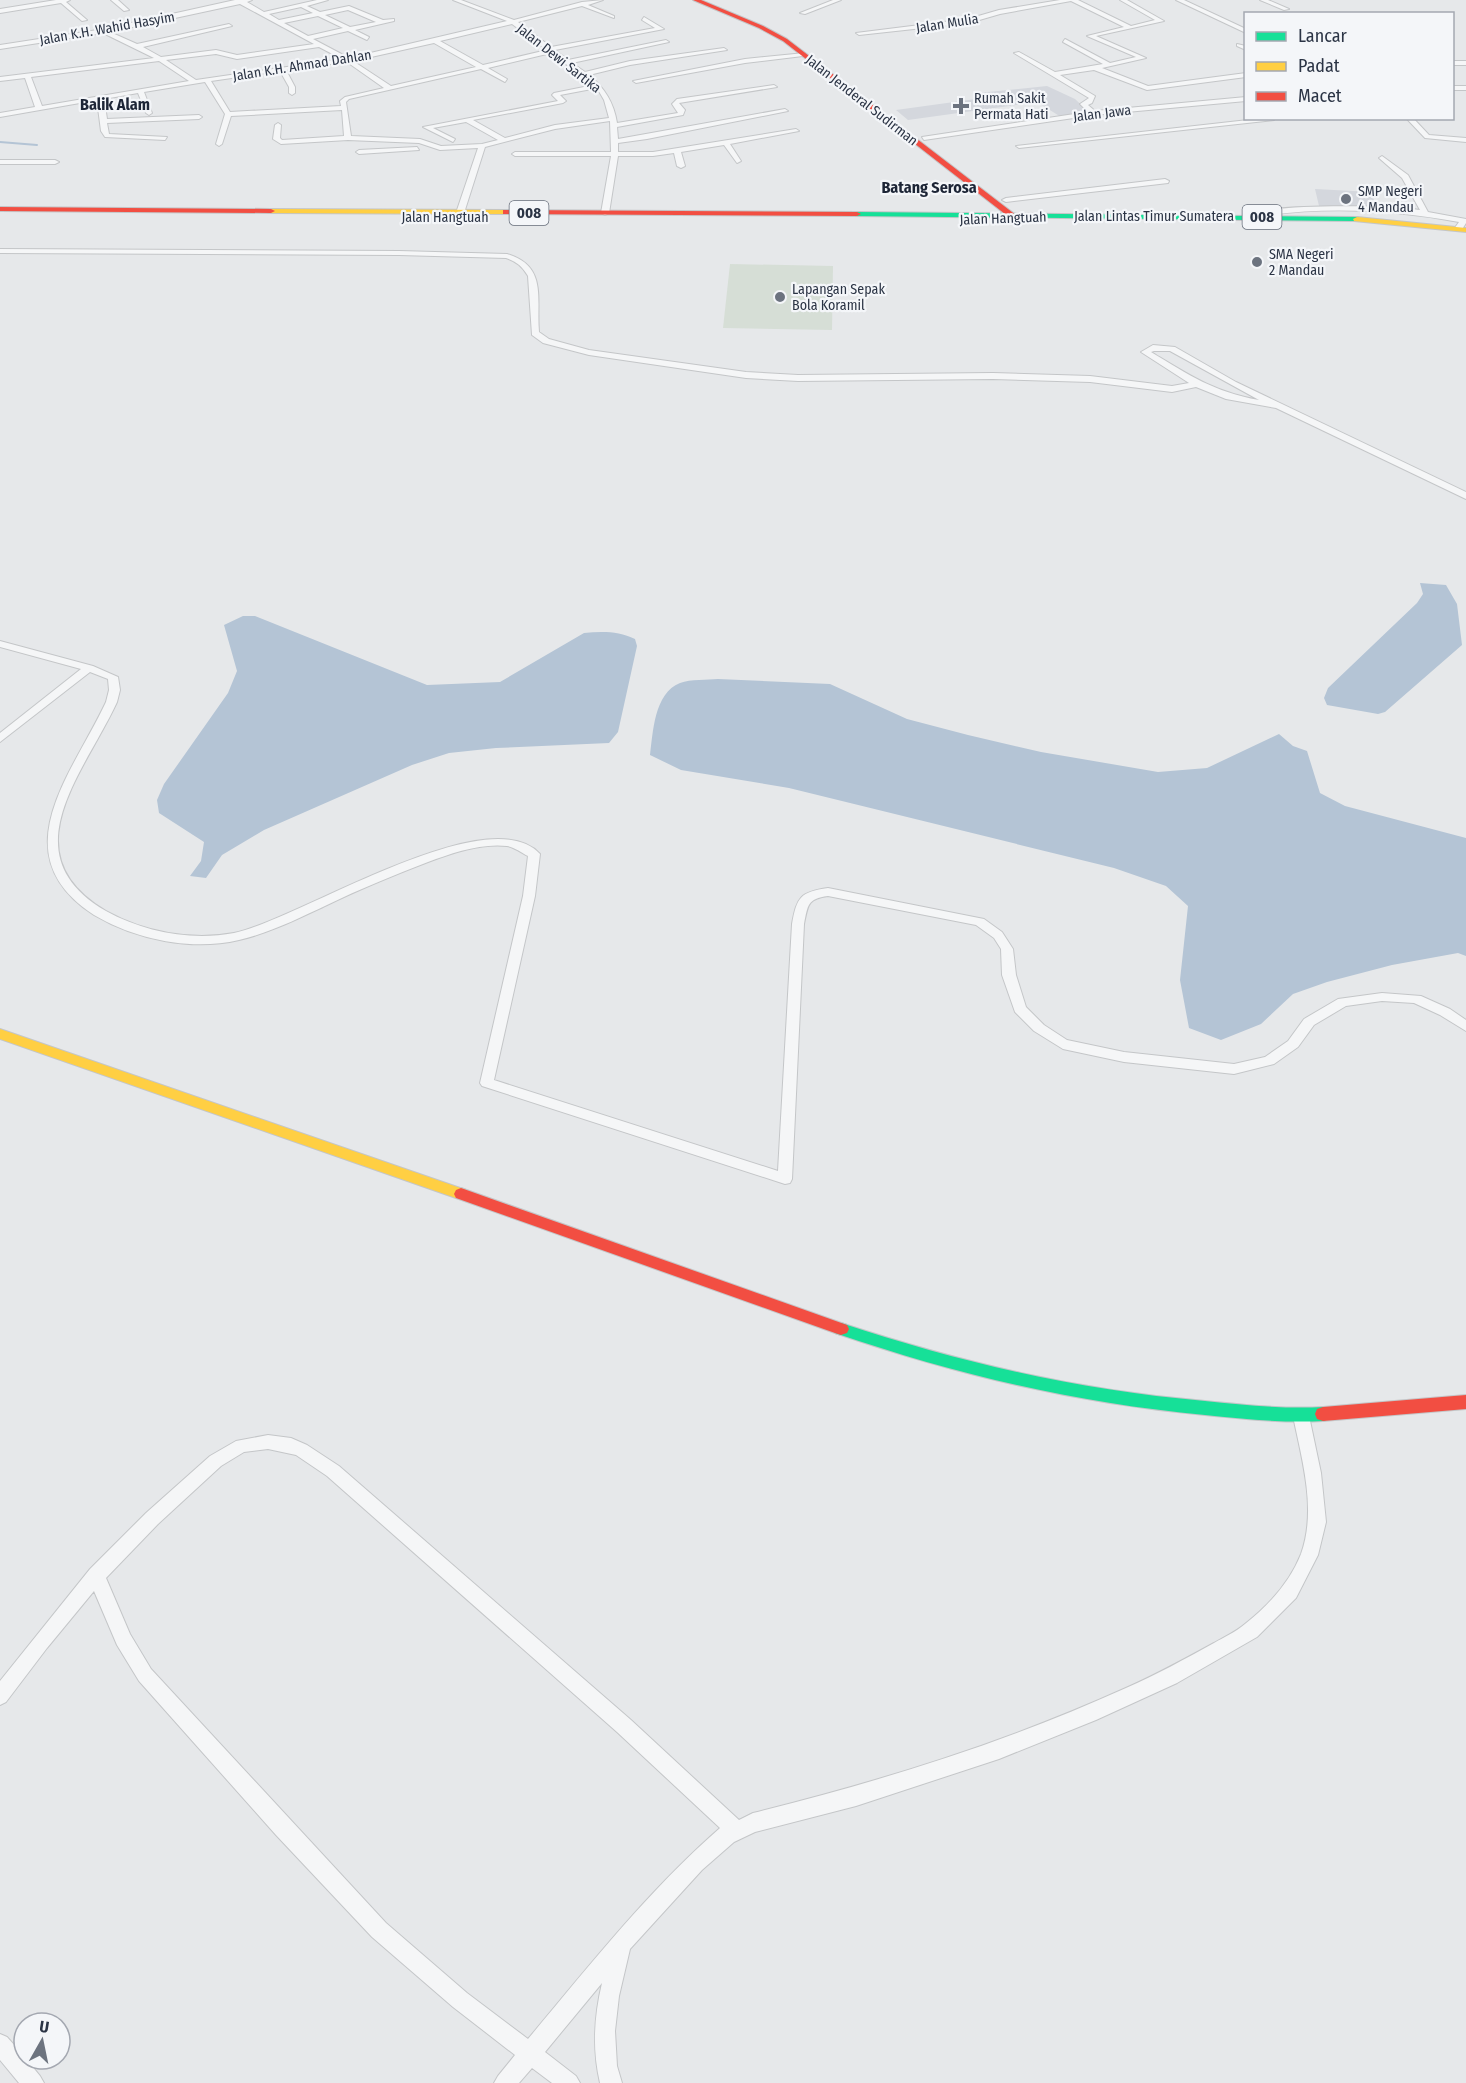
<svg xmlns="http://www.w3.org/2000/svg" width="1466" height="2083" font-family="'Fira Sans Condensed',sans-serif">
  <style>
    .built { fill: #d4d7dd }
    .green { fill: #d6ded6 }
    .water { fill: #b4c4d5 }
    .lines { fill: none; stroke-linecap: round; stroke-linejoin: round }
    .stream { stroke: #b4c4d5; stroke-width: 2 }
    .street-casing { stroke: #c4c6c8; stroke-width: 2 }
    .fast-casing { stroke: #c4c6c8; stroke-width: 2 }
    .slow-casing { stroke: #c4c6c8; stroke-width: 2 }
    .jam-casing { stroke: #c4c6c8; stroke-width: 2 }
    .street { fill: #f5f6f7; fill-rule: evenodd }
    .fast { fill: #16e098; fill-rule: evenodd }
    .slow { fill: #ffcf43; fill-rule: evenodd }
    .jam { fill: #f24e42; fill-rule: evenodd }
    .poi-dot { fill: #6c737f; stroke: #f4f6f9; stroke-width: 2 }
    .labels { text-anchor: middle; stroke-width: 4.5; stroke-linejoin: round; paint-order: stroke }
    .far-street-label { font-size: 14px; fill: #2b3445; stroke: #f4f6f9 }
    .far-poi-label { font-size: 14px; fill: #2b3445; stroke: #f4f6f9; text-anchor: start }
    .shield { fill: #f4f6f9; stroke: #676e7b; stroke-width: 1.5 }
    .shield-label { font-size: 15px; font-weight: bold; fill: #2b3445 }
    .far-quarter-label { font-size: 16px; font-weight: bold; fill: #1d2536; stroke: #f4f6f9 }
  </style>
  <rect width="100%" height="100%" fill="#e6e8ea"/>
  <path class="built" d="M1047,86L1075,99L1090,113L1061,117L1037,102L908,120L896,110L983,98L978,93Z
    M1315,189L1372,192L1376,209L1319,206Z"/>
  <path class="green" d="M730,264L833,266L832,330L723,328Z"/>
  <path class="water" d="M1420,583L1446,585L1457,604L1462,645L1385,712L1378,714L1327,705L1324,698L1328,688L1417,603L1423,594Z
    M243,616H255L427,685L500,682L584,633C602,631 619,631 635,639L637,646L618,732L609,743L496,748L449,753L412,765L264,830L222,855L206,878L190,876L201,861L204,842L159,813L157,800L164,784L228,693L237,671L224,625Z
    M718,679L830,684L907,719L968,735L1041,752L1158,772L1207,768L1279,734L1293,746L1307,751L1320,793L1345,806L1466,838V956L1458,953L1392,965L1327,982L1293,994L1261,1024L1221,1040L1189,1028L1180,980L1188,906L1166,886L1114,868L789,788L681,770L650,755C653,733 654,693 680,683C691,679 707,680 718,679Z"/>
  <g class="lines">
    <path class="stream" d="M0,142L37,145"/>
    <defs>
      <path id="street" d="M56,0H70L66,2L87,20L82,21L61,3L0,13V9Z
        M111,0H118L129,10L124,11Z
        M235,0H252L247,2L264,12L317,0H328L307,6L320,12L349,6L383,20L394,19V21L355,30L369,37L367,40L348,31L313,39L349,58L507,21L453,0H461L514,20L582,2L603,0L588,5L614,16V18L582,6L518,22L551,47L655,28L642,20L644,17L664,29L555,50L568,60L666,40L669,42L572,63L585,72L630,61L724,48L727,50L630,65L589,75C605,88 614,103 617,123L678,113L672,104L677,99L774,85L777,87L679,103L685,110L683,115L617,127L618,139L785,109L788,111L647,139L618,143V152H653L796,129L799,131L730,144L741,161L737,163L724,145L681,152L685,166L681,168L677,166L674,153L653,156H618L609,213L605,215L601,213L611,156H515L512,154L515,152H611L610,121L555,129L485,147L464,213L460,215L456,213L478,148L440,150L419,143L348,140L281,144L273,139L275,125L278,123L281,125L280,138L282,140L344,136L342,110L231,116L222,144L219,146L216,144L225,114L205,82L144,92L152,113L149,115L146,113L138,93L104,99L107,119L199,115L202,117L199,119L107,123L109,134L167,137L165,140L105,137L101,131L97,100L0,117V113L35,107L25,78L0,81V77L154,58L103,33L0,49V45L104,29ZM240,4L314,44L237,55L216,50L161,57L143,47L232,26L229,24L137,44L110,32ZM301,7L313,13L279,20L269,14ZM348,10L376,22L350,27L325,15ZM318,16L343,28L308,36L284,23ZM512,24L547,50L483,65L440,41ZM434,43L476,67L391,86L353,61ZM319,47L342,59L196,80L166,60L216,54L237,59ZM551,53L594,85L554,93L552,95L558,101L423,127L453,142L455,139L433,128L466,122L498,140L482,144L441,146L420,139L351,136L346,102L349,99L481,69L505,82L507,79L488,68ZM159,61L189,81L42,106L31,77ZM347,62L384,88L345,97L340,101L341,106L230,112L211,81L280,71L289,87V93L292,95L295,93V87L286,70ZM597,88L604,100L609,118L555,125L505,138L473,120L563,103L566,101L560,95Z
        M833,0H841L805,14L800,13Z
        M1060,0H1078L1131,26L1155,20L1120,0H1127L1164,21L1096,36L1146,58L1102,68L1148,86L1246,73V77L1147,90L1094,70L1060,75L1095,96L1092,103L1088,105L1095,111L1246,97V101L1094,115L924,140L922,137L1088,112L1080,104L1089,98L1014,53L1019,52L1055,72L1103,64L1063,42L1065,39L1110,63L1136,57L1087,36L1124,27L1071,1L1000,14L969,23L859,35L856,33L968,19L999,10Z
        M1176,0H1184L1246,29V33Z
        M1260,0H1268L1289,9L1284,10Z
        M1237,44L1246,46V50L1237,46Z
        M805,53L803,56L745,63L636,83L633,81L745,59Z
        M1452,61H1466V65H1452Z
        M1452,86H1466V90H1452Z
        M1266,118L1274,120L1019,148L1016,146Z
        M1406,118H1413L1429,135L1466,138V142L1425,138Z
        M417,147L419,150L359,154L356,152L359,150Z
        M1382,156L1408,175L1428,212L1466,219V223L1461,231L1454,229L1459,222C1390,209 1318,206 1249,218L1245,216C1267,203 1391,205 1420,210L1402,178L1379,158Z
        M0,160H55L59,162L55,164H0Z
        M1165,179L1169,181L1168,183L1006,202L1002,200L1006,198Z
        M0,249L399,251L507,254C548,266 536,299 539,332L549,339L589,350L746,372L798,375L993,373L1090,376L1172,386L1189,383L1141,352L1153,345L1175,347L1236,382L1466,492V499L1276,408L1226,399L1196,387L1172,392L1090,382L993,379L798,381L746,378L589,355L543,343L532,335L528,276C522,266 517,262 506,258L399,255L0,253ZM1154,351H1170L1259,400C1214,392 1189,375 1151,352Z
        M0,641L93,666L118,677L120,690L117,702C85,772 8,854 106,911C144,932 191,941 234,933C298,920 488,797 540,854L535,896L494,1080L778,1171L792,924C797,897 800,892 828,888L984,919L1002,932L1013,949L1016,975L1026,1007L1044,1025L1067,1040L1124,1052L1234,1064L1265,1057L1288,1041L1304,1019L1338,999L1382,993L1421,996L1450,1009L1466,1020V1031L1440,1015L1414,1003L1382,1001L1346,1006L1314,1025L1298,1047L1274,1064L1234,1074L1124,1062L1063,1049L1034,1031L1015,1012L1002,975L1001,949L994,938L976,925L828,896C807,899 808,905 804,924L792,1179L790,1183L785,1184L482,1086L480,1083L523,896L528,856C522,853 514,847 507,846C481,843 452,853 428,862C394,875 360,889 327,905C299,918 270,933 239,940C192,951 136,940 94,915C0,854 73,773 106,702L109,690L108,679L90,672L0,742V733L81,669L0,647Z
        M1301,1409L1307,1411L1309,1416L1321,1473L1326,1522L1318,1555L1296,1598L1257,1637L1177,1683L1096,1720L999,1759L856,1806L755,1832L734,1842L702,1870L630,1949L619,1996L615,2031L617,2066L622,2083H600C592,2049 594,2017 602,1983L545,2052L576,2076L580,2083H552L532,2068L519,2083H494L498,2076L515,2055L453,2007L372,1937L276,1835L139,1681L117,1645L94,1591L47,1648L6,1702L0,1705V1681L90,1569L146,1513L210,1456L236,1441L268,1435L291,1438L307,1445L339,1466L631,1720L739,1820L753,1813C882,1781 1004,1743 1126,1688C1156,1675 1185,1659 1214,1643C1224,1637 1236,1632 1245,1624C1268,1606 1290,1582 1301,1554C1317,1510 1302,1460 1293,1416L1295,1411ZM268,1449L296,1455L327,1476L617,1732L720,1828C648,1891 589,1966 528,2039L467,1993L386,1923L151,1669L130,1634L106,1578L158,1524L221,1466L244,1452Z
        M0,2034L7,2037L24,2056V2059H26L40,2076L44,2083H19L0,2060Z"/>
      <path id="fast" d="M857,212L1357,217L1361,219L1357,221L854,216V212Z
        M841,1323C963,1363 1077,1390 1205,1401C1244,1405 1283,1409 1323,1407L1329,1409L1331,1414L1329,1419L1323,1421C1283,1423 1244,1419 1205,1415C1076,1403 958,1375 835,1333L833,1329L835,1325Z"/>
      <path id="slow" d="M271,209L506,210L510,212L506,214L268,213V209Z
        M1357,217L1466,228V232L1354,221L1353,219Z
        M0,1029L466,1190L468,1194L466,1198H456L0,1039Z"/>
      <path id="jam" d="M693,0H701L763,26L787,39L1021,219L1014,221L783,41L759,28Z
        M0,207L271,209L275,211L271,213L0,211Z
        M503,210L857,212L861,214L857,216L506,214H503Z
        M461,1188L847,1325L849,1329L847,1333L841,1335L835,1333L456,1198L454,1194L456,1190Z
        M1466,1395V1409L1323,1421L1317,1419L1315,1414L1317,1409L1323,1407Z"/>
    </defs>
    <use href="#street" class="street-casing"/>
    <use href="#fast" class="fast-casing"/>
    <use href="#slow" class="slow-casing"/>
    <use href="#jam" class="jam-casing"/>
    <use href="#street" class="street"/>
    <use href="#fast" class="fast"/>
    <use href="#slow" class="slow"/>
    <use href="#jam" class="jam"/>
  </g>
  <g class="poi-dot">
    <path d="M958 97h6v6h6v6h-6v6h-6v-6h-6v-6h6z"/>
    <circle cx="1346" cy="199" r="6"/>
    <circle cx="1257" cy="262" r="6"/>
    <circle cx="780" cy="297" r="6"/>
  </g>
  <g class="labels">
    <g class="far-street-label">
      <text transform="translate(947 23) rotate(-9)" y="5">Jalan Mulia</text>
      <text transform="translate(107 28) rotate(-10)" y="5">Jalan K.H. Wahid Hasyim</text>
      <text transform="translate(559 58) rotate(38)" y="5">Jalan Dewi Sartika</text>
      <text transform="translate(302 65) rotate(-9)" y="5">Jalan K.H. Ahmad Dahlan</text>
      <text transform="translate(862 100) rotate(38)" y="5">Jalan Jenderal Sudirman</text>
      <text transform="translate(1102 113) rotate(-7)" y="5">Jalan Jawa</text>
      <text x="1154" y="221">Jalan Lintas Timur Sumatera</text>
      <text x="445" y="222">Jalan Hangtuah</text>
      <text transform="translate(1003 218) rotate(-2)" y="5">Jalan Hangtuah</text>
    </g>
    <g class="far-poi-label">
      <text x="974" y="103">Rumah Sakit<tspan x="974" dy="16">Permata Hati</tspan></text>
      <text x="1358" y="196">SMP Negeri<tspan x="1358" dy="16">4 Mandau</tspan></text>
      <text x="1269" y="259">SMA Negeri<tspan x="1269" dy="16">2 Mandau</tspan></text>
      <text x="792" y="294">Lapangan Sepak<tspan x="792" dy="16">Bola Koramil</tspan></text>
    </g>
    <g class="shield">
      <rect x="509.5" y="201" width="39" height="24" rx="4.5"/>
      <rect x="1242.5" y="205" width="39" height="24" rx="4.5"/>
    </g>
    <g class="shield-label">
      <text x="529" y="218">008</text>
      <text x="1262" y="222">008</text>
    </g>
    <g class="far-quarter-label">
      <text x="115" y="110">Balik Alam</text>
      <text x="929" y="193">Batang Serosa</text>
    </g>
  </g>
  <rect x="1244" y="12" width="210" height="108" fill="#f4f6f9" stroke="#a4a8b1" stroke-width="1.5"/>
  <rect x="1256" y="32" width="30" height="9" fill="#16e098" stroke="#a4a8b1" stroke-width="1.5"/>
  <text x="1298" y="42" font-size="18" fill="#2b3445">Lancar</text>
  <rect x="1256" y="62" width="30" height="9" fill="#ffcf43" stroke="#a4a8b1" stroke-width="1.5"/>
  <text x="1298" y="72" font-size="18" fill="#2b3445">Padat</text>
  <rect x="1256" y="92" width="30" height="9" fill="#f24e42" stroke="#a4a8b1" stroke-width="1.5"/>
  <text x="1298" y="102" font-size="18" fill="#2b3445">Macet</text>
  <g transform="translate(42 2041) rotate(9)"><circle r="28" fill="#f4f6f9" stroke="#a4a8b1" stroke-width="1.5"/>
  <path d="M0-4.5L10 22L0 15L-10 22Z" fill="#6c737f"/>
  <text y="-9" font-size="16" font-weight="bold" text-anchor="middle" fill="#2b3445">U</text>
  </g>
</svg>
